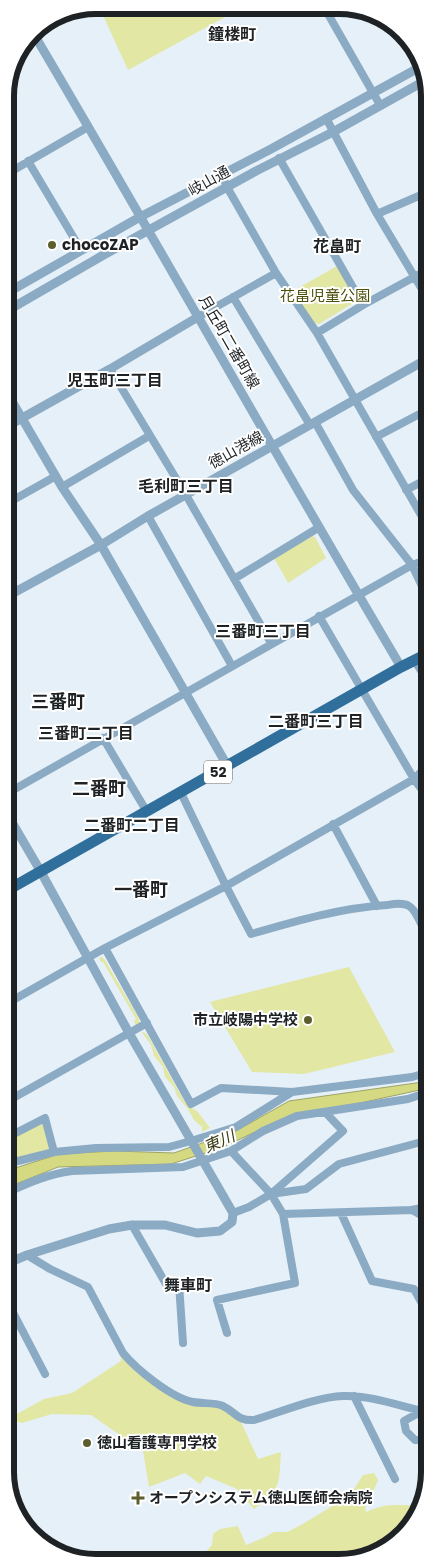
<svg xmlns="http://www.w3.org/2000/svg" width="435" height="1568" font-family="Poppins,'Noto Sans JP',sans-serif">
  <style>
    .green { fill: #e2e7a3 }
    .water { fill: #d5da82; stroke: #9ea366 }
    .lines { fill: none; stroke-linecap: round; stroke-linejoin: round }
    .minor { stroke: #8baac3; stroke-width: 8 }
    .tertiary { stroke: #8baac3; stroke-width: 9 }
    .primary { stroke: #306f9b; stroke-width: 11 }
    .poi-dot { fill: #5c5e2c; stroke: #fff; stroke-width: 2 }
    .labels { text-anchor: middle; stroke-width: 4; stroke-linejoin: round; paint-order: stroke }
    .shield { fill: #fff; stroke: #626466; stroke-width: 1 }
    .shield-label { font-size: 14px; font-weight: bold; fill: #1e2224 }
    .street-label { font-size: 15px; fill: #1e2224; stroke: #fff }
    .poi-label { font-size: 15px; font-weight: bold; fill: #1e2224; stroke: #fff; text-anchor: start }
    .park-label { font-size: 15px; fill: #4d500c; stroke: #fff }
    .neighbourhood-label { font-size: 16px; font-weight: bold; fill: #1e2224; stroke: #fff }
    .water-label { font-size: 16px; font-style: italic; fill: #3a3c17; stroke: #fff }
    .quarter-label { font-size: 18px; font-weight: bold; fill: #1e2224; stroke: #fff }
    .rim { fill: none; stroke: #1e2224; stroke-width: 6 }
  </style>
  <rect width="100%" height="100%" fill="#e6f0f8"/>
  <path class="green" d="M240,9L128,70L101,11Z
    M337,266L356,301L355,302L319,324L314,323L310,321L293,291Z
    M313,536L315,537L326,558L288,583L274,558Z
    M102,957L105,960L138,1017L140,1023L136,1026L134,1021L136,1019L103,962H101L99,958Z
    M349,967L395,1052L304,1074L252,1072L210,1002Z
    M141,1031L147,1034L184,1101L190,1107L197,1111L210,1128L202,1132V1127L194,1120L188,1109L177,1096L174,1087L165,1077L163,1067L154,1056L151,1045Z
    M44,1122L50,1151L6,1162V1141Z
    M120,1351L176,1399L224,1408L241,1422L258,1459L281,1452C279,1483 281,1491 254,1509L237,1489L206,1476L200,1484L185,1473L149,1487L143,1451L91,1415L52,1414L22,1423L8,1419L44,1399L72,1393L121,1361Z
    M374,1473L378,1480L373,1492L365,1505L366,1512C389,1502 396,1506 419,1505L408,1532L357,1561H198L212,1545L213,1534L220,1529L238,1526L246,1545L263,1538L274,1532H287L301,1525L334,1505L344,1502L354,1489L363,1475Z"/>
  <path class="water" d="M429,1077V1088L360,1103L293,1114L221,1148L171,1164L58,1167L6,1188V1171L59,1154L114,1151L174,1153L236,1131L289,1101L423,1082Z"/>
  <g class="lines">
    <path class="minor" d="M324,7L380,105
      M326,118L377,214L429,301
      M279,158L363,305
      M28,161L81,250
      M5,175L88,127
      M222,175L227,187L276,273L317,333L429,529
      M377,214L428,192
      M233,297L310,425
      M198,317L276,273
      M317,333L363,305L429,269
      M110,369L186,495L271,643
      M315,422L353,490L412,565L429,601
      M376,437L429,409
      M62,487L149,436
      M406,490L429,478
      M6,504L56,476
      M148,516L232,666
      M6,575L16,591
      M234,579L318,528
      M319,616L414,779L429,799
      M415,661L427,680L429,681
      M103,738L147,812
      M181,793L226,886L251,934C296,921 340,908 387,905C393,904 403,902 409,906C417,910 425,934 429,942
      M6,794L412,565L429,559
      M333,824L377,906
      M105,948L191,1104L221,1088L292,1092L412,1077L429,1072
      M6,1004L105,948L226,886L414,779L429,764
      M6,1102L147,1023
      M6,1138L45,1118L54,1152
      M231,1151L263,1131L297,1116L408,1099L429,1092
      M6,1164L54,1152L96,1148L169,1147L191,1141L236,1127L292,1092
      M6,1193C28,1183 48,1174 72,1171L183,1167L231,1151L271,1194L283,1214L295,1283L217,1300L227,1333
      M271,1194L306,1189L339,1164L429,1140
      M412,1210L430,1220
      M233,1213L249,1207L271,1194L343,1131L325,1112
      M341,1213L372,1281L414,1289L430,1318
      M283,1214L412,1210L430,1206
      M132,1225L166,1284H179L183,1343
      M27,1255L50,1269L88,1287L123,1353C137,1370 172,1398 193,1402C202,1404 214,1402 223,1406C237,1413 237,1421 254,1420C281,1412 316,1397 343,1396C369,1395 397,1405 422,1411L430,1414
      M6,1299L45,1374
      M354,1396L395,1479
      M422,1411L404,1421L406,1431L415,1440H430"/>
    <path class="tertiary" d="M32,31C157,242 276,456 401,667
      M5,294L140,217L271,149L422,66
      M5,312L100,257L256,171L333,132L428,79
      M6,391L62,487L101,545L228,767
      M6,427L110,369L198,317
      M6,597L101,545L148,516L429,358
      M6,812L41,872L129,1033L233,1213L232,1222L220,1231L197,1233L165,1225H132L109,1229L27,1255L6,1264"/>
    <path class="primary" d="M6,891L401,667L429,653"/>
  </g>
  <g class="poi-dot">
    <circle cx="52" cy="245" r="5"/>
    <circle cx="308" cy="1020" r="5"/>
    <circle cx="87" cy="1443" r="5"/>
    <path d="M135.5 1490.5h5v5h5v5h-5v5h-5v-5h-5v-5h5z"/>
  </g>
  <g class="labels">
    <rect class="shield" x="204" y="760.5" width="28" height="23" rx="4"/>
    <g class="shield-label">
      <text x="218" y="777">52</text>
    </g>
    <g class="street-label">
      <text transform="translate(209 181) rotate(-29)" y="5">岐山通</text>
      <text transform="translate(229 342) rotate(60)" y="5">月丘町二番町線</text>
      <text transform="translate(236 450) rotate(-29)" y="5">徳山港線</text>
    </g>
    <g class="poi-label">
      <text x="62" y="250">chocoZAP</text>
      <text x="298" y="1025" text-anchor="end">市立岐陽中学校</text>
      <text x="97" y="1448">徳山看護専門学校</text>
      <text x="149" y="1503">オープンシステム徳山医師会病院</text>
    </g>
    <g class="park-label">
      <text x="325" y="301">花畠児童公園</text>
    </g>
    <g class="neighbourhood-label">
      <text x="232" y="40">鐘楼町</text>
      <text x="337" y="252">花畠町</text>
      <text x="115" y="386">児玉町三丁目</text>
      <text x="186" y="492">毛利町三丁目</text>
      <text x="263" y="637">三番町三丁目</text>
      <text x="316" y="727">二番町三丁目</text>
      <text x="86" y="739">三番町二丁目</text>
      <text x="132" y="831">二番町二丁目</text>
      <text x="188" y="1291">舞車町</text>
    </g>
    <g class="water-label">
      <text transform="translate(219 1141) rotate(-24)" y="6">東川</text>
    </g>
    <g class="quarter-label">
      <text x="58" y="708">三番町</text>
      <text x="99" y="795">二番町</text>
      <text x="141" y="896">一番町</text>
    </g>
  </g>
  <path d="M0 0H435V1568H0ZM96 14H339A82 82 0 0 1 421 96V1472A82 82 0 0 1 339 1554H96A82 82 0 0 1 14 1472V96A82 82 0 0 1 96 14Z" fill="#fff" fill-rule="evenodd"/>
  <path class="rim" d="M96 14H339A82 82 0 0 1 421 96V1472A82 82 0 0 1 339 1554H96A82 82 0 0 1 14 1472V96A82 82 0 0 1 96 14Z"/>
</svg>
